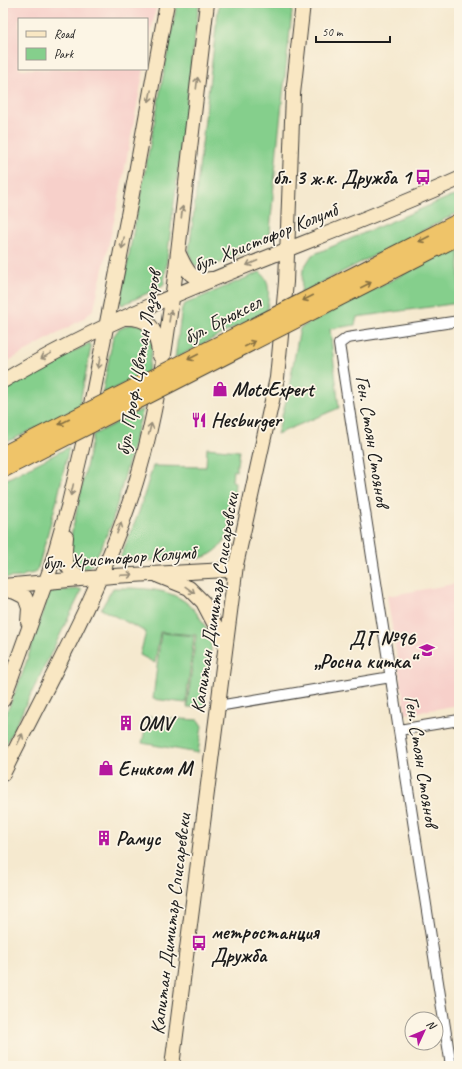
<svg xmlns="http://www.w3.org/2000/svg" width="462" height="1069" font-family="Caveat,sans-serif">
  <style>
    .built { fill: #f7d0ca }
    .green { fill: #85cf8c; stroke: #507654 }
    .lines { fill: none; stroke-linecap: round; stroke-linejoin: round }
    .street-casing { stroke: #3d3b37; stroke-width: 12 }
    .secondary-casing { stroke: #3d3b37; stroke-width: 16 }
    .street { stroke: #fff; stroke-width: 10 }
    .secondary { stroke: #f9e7c3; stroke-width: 14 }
    .primary-bridge-casing { stroke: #3d3b37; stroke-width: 17; stroke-linecap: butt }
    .primary-bridge { stroke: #efc469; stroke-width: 15 }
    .oneway { stroke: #968c78 }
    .oneway2 { stroke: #867042 }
    .labels { text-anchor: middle; stroke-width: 3.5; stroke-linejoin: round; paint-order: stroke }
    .poi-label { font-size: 20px; font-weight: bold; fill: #1c1c1c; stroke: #fcf5e5; text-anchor: start }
    .street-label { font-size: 20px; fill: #1c1c1c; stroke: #fcf5e5 }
  </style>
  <rect width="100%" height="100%" fill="#fcf5e5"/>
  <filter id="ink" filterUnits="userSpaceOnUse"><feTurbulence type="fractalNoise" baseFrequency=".025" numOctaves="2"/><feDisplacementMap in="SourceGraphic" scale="8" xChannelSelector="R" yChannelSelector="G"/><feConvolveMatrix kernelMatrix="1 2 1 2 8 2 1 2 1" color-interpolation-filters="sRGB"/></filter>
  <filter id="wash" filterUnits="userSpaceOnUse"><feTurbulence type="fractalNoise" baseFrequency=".012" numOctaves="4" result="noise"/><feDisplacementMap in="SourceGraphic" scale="16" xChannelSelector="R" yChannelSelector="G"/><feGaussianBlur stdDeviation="0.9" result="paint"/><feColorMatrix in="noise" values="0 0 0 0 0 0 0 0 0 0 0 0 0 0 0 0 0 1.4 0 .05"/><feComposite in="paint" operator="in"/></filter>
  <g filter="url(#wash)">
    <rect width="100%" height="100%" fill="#f5e9cf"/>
    <path class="built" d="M3,3H157L147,52V19H19V69H144L117,208L94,308L89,314L81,320L3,364Z
      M459,583V705L406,714L387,596Z"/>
    <path class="green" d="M177,3H199L164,283L163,286L122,305L120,302Z
      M219,3H293L277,149L270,231L264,242L259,245C245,251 205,275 193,264L189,252Z
      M459,195V212L301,293L303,269L312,255L447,198Z
      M459,245V303L357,317L355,325L330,329L339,408L277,434L287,397L300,328Z
      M260,272C272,281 268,298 267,311L175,358L182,308L185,304Z
      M130,324L144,325L153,345L148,371L102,395L113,337L118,330Z
      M90,343L91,347L79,407L3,444V388Z
      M143,409L111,526L93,564L86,568H76L69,559V546L93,435Z
      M69,447L57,500L38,568L34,573L24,575L22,577L3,578V481Z
      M207,448L239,451L236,471L233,470L232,481L235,482C233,509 234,551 200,558L122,562L121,556L139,512L153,466L206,467Z
      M113,588C147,588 183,587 202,621C206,628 211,637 211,646C211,666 206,687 204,707H187L196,635L160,632L155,663L140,655L146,632L101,609Z
      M81,589V592L3,751V722L23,672L49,593L52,591Z
      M161,633L194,636L186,703L153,699Z
      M148,717L198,720L202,726L198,753L142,743Z"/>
  </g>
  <g filter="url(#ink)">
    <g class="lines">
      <defs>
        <path id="street" d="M218,706L391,677
          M399,730L459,720
          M451,1066L339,344L347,338L459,321"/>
        <path id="secondary" d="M178,252C186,269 190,282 212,279
          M124,318C154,317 155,331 160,356
          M3,381C146,295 307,247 459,179
          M66,537C64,558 62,571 86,579
          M159,576L189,588L203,602L225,644
          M3,586L113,576L227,570L236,565
          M4,589L15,592L25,597L29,608L28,622
          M3,700L50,570L68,507L84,440L130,205L167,3
          M3,774C48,683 100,592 132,495C156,422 166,345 176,269C187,180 196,91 207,3
          M172,1066L236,565L277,378L286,282L293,94L303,3"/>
      </defs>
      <use href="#street" class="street-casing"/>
      <use href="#secondary" class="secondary-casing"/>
      <use href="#street" class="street"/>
      <use href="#secondary" class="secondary"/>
      <defs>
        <path id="primary-bridge" d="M3,454L459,221
          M3,470L459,237"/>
      </defs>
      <use href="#primary-bridge" class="primary-bridge-casing"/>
      <use href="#primary-bridge" class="primary-bridge"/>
    </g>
    <defs><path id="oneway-shaft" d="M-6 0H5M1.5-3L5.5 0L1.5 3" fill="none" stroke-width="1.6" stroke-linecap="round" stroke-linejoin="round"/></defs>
    <g class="oneway">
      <use href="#oneway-shaft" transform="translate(197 83) rotate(-83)"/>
      <use href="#oneway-shaft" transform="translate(150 96) rotate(101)"/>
      <use href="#oneway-shaft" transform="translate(182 212) rotate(-83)"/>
      <use href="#oneway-shaft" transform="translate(123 243) rotate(101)"/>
      <use href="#oneway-shaft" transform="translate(252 263) rotate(157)"/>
      <use href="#oneway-shaft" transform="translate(170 316) rotate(-81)"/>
      <use href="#oneway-shaft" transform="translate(46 356) rotate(152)"/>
      <use href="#oneway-shaft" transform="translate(99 363) rotate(100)"/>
      <use href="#oneway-shaft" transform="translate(150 429) rotate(-76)"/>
      <use href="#oneway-shaft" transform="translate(72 490) rotate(103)"/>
      <use href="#oneway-shaft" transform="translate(119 528) rotate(-70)"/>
      <use href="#oneway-shaft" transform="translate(127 575) rotate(-3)"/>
      <use href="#oneway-shaft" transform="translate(190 590) rotate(36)"/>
      <use href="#oneway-shaft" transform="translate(20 739) rotate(-64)"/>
    </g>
    <g class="oneway2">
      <use href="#oneway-shaft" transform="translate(424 239) rotate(153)"/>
      <use href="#oneway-shaft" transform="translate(366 285) rotate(-27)"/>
      <use href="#oneway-shaft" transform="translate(308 298) rotate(153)"/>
      <use href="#oneway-shaft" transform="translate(250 344) rotate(-27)"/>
      <use href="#oneway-shaft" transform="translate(193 357) rotate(153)"/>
      <use href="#oneway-shaft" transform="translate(64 422) rotate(153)"/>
    </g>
  </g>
  <defs>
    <symbol id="bus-bare" viewBox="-9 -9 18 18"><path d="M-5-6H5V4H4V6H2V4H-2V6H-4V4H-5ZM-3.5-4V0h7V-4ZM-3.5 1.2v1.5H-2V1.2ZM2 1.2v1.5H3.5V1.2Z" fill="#b5179e" stroke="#fcf5e5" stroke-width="2.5" paint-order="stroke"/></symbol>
    <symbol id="shop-bare" viewBox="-9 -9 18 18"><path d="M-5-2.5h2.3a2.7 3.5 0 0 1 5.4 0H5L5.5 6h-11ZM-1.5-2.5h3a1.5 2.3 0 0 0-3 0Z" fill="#b5179e" stroke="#fcf5e5" stroke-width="2.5" paint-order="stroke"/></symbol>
    <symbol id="restaurant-bare" viewBox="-9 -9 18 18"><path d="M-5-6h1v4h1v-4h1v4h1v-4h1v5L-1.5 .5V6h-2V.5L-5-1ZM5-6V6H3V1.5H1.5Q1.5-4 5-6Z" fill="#b5179e" stroke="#fcf5e5" stroke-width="2.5" paint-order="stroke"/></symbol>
    <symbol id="school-bare" viewBox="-9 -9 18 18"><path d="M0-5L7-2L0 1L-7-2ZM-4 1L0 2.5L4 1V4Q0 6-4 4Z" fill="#b5179e" stroke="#fcf5e5" stroke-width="2.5" paint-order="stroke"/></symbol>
    <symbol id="building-bare" viewBox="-9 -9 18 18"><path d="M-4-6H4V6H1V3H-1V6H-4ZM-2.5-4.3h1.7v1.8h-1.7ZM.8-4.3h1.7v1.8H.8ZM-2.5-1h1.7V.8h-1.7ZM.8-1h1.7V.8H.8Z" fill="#b5179e" stroke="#fcf5e5" stroke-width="2.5" paint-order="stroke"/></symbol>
  </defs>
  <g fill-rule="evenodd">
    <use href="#bus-bare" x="412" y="166" width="22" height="22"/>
    <use href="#shop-bare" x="209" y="378" width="22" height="22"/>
    <use href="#restaurant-bare" x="188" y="409" width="22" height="22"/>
    <use href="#school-bare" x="416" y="639" width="22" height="22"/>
    <use href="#building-bare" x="115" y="712" width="22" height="22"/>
    <use href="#shop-bare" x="95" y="757" width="22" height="22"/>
    <use href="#building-bare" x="93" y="827" width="22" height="22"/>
    <use href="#bus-bare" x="188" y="932" width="22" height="22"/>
  </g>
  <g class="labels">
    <g class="poi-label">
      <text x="411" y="184" text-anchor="end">бл. 3 ж.к. Дружба 1</text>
      <text x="232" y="396">MotoExpert</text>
      <text x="211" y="427">Hesburger</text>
      <text x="415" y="645" text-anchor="end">ДГ №96<tspan x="415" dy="23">„Росна китка“</tspan></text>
      <text x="138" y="730">OMV</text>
      <text x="118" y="775">Еником М</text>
      <text x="116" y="845">Рамус</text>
      <text x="211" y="939">метростанция<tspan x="211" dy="23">Дружба</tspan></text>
    </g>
    <g class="street-label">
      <text transform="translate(265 237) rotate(-22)" y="7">бул. Христофор Колумб</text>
      <text transform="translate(222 319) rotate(-27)" y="7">бул. Брюксел</text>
      <text transform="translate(138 363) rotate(-80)" y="7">бул. Проф. Цветан Лазаров</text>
      <text transform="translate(373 441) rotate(81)" y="7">Ген. Стоян Стоянов</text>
      <text transform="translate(119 557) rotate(-4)" y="7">бул. Христофор Колумб</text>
      <text transform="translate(214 603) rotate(-81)" y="7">Капитан Димитър Списаревски</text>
      <text transform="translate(422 761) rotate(81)" y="7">Ген. Стоян Стоянов</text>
      <text transform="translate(170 924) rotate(-83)" y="7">Капитан Димитър Списаревски</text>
    </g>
  </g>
  <rect width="462" height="1069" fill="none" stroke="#fcf5e5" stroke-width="16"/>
  <rect x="18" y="18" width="130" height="52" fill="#fcf5e5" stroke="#a29e95"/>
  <rect x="26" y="31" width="20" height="6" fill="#f9e7c3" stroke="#a29e95"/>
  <text x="54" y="38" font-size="12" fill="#1c1c1c">Road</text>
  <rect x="26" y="48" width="20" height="12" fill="#85cf8c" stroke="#a29e95"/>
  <text x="54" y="58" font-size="12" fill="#1c1c1c">Park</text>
  <g transform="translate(424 1031) rotate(46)"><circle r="19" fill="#fcf5e5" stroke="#a29e95"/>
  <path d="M0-3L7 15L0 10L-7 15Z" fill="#b5179e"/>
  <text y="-6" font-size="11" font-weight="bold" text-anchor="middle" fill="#1c1c1c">N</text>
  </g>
  <path d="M316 36v6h74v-6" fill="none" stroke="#1c1c1c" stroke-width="2"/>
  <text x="322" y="36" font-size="12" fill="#1c1c1c" stroke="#fcf5e5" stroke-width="3" paint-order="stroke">50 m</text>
</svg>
